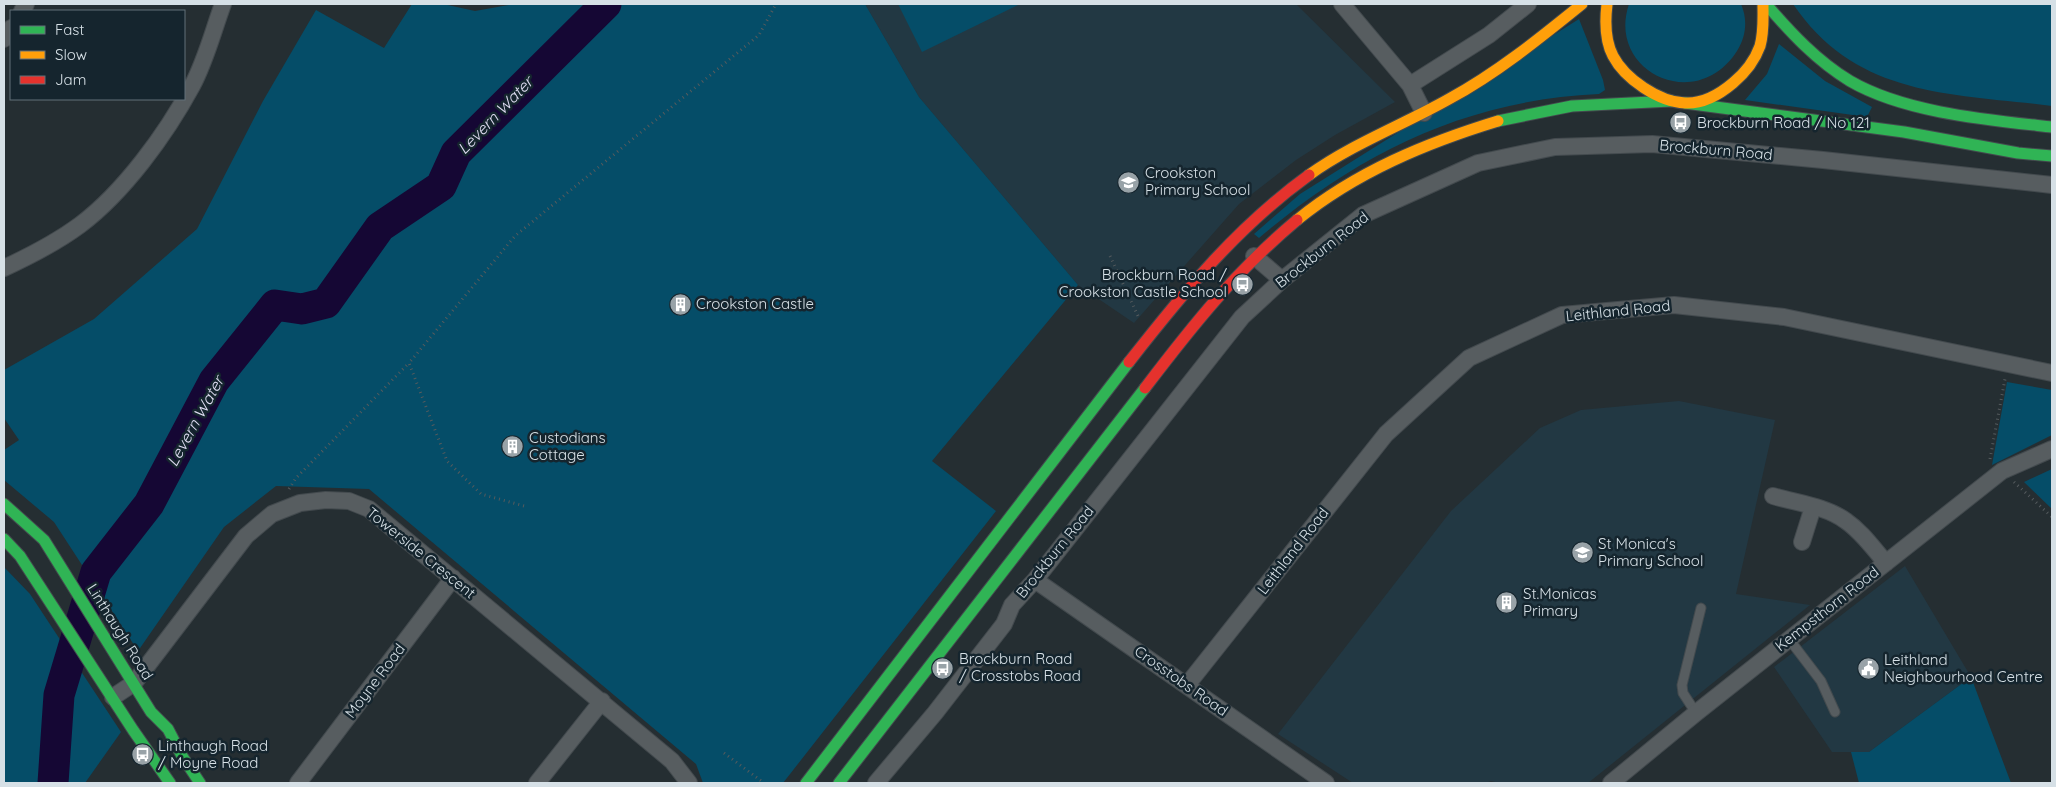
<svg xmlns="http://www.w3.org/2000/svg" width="2056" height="787" font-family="Quicksand,sans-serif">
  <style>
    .built { fill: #223843 }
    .green { fill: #054d68 }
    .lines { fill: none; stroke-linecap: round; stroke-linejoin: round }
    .river { stroke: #150734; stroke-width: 31 }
    .lane-casing { stroke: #434a4e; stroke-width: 11 }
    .street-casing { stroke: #434a4e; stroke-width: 18 }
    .fast-casing { stroke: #434a4e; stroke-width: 13 }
    .slow-casing { stroke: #434a4e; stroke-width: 13 }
    .jam-casing { stroke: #434a4e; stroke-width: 13 }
    .path { stroke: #555b5e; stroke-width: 3; stroke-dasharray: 1 4; stroke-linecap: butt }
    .lane { stroke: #575d60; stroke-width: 9 }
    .street { stroke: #575d60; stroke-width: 16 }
    .fast { stroke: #30b455; stroke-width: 11 }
    .slow { stroke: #ff9f0a; stroke-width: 11 }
    .jam { stroke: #e5322d; stroke-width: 11 }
    .labels { text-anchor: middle; stroke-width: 5; stroke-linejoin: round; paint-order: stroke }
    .poi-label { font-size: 15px; fill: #d6e0e6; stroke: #15252e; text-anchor: start }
    .street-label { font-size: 15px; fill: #d6e0e6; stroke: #15252e }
    .water-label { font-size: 16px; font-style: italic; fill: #e1dff4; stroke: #15252e }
  </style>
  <rect width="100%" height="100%" fill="#252e32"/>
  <path class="built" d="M865,4H1296L1395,102L1335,135L1296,160L1239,204L1134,323L1078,285L919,97Z
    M1679,401L1775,420L1736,594L1810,605L1588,783H1499L1491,781L1486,783H1353L1278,734L1451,511L1540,428L1581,410Z
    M1905,566L1971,677L1869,752H1832L1774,667Z"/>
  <path class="green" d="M412,4H443L475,11L514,4H865L919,97L1078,285L932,461L996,511L783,783H703L696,764L369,489L276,486L224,527L138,651L54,522L4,480V450L19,440L4,418V370L94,319L197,229L263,101L316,10L384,48Z
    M898,4H1020L922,52Z
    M1629,4H1741C1748,20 1746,37 1737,51C1696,115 1606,71 1629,4Z
    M1793,4H2052V106C1951,93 1857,98 1793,4Z
    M1579,19L1603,80L1605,90L1599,94C1466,100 1359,153 1259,238L1254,234L1300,194Z
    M1779,44L1825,81L1872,107L1867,117L1745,100L1767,74Z
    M2007,382L2052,390V435L1992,465Z
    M2052,469V509L2024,482Z
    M4,567L30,594L121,732L85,783H4Z
    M1971,677L2011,783H1859L1851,752H1869Z"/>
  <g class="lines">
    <path class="river" d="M53,783L59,695L96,572L149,504L214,381L275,305L302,309L326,303L380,227L441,186L456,153L606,4"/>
    <defs>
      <path id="lane" d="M1789,639L1821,681L1835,712
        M1696,713L1683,693L1682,685L1701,608"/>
      <path id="street" d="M1342,4L1410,85L1424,113
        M22,11L26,4
        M4,39L11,28
        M1410,85L1489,35L1528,4
        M1254,256L1282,280
        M4,268C30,256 57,242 80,225C124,192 166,134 192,86C206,60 213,31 223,4
        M1773,496C1796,503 1826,506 1846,521C1862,532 1873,548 1886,563
        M1802,542L1813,507
        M1035,580L1326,783
        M1187,685L1386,434L1469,358L1562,315L1674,305L1784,317L2052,373
        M113,697L134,683L246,536L272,514L300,503L326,500L349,501L369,509L672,761L689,783
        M298,783L453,578
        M537,783L602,701
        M876,783L935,713L1004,624L1012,605L1035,580L1242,317L1282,280L1363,215L1478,163L1555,147L1652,144L1823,160L2052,185
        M1611,783L1696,713L2002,471L2052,449"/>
      <path id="fast" d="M1766,4C1791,33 1817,61 1850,81C1905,113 1989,120 2052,127
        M1685,103L1904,132L2018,153L2052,156
        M1498,121L1572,106L1671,101
        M4,504L44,540L151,712L168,729L182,756L200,783
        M4,539L20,556L133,730L170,783
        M806,783L1129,362
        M839,783L1145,388"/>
      <path id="slow" d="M1607,4C1605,21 1605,41 1613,56C1625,79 1659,102 1685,103C1703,104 1720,94 1733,83C1745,73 1755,60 1760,46C1764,32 1763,18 1763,4
        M1309,175C1352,144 1403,125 1449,99C1497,73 1540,38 1582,4
        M1297,220C1356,172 1426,143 1498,121"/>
      <path id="jam" d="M1129,362C1183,293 1237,227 1309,175
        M1145,388C1193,325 1236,271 1297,220"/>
    </defs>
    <use href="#lane" class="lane-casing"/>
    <use href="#street" class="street-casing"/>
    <use href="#fast" class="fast-casing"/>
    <use href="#slow" class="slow-casing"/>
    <use href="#jam" class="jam-casing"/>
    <path class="path" d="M1110,256L1139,318
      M1990,459L2005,379
      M2014,482L2052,517
      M289,489L296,478L409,363
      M524,506L481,494L447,461L409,363L515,236L759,35L776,4
      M724,753L764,783"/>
    <use href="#lane" class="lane"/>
    <use href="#street" class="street"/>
    <use href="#fast" class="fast"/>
    <use href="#slow" class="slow"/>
    <use href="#jam" class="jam"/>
  </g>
  <defs>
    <symbol id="bus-disc" viewBox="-11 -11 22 22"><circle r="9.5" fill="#98a2a7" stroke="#15252e"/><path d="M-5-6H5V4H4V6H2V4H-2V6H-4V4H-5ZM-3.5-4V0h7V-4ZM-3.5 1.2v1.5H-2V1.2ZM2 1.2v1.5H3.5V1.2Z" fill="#fff"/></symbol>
    <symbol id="school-disc" viewBox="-11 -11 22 22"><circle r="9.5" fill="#98a2a7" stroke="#15252e"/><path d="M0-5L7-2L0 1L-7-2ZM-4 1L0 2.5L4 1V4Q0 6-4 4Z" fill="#fff"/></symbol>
    <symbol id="building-disc" viewBox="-11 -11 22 22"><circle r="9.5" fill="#98a2a7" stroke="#15252e"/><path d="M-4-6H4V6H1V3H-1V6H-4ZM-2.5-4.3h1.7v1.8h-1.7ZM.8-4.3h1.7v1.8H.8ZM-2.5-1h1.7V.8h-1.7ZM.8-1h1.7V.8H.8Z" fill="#fff"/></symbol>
    <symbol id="civic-disc" viewBox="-11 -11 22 22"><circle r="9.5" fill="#98a2a7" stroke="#15252e"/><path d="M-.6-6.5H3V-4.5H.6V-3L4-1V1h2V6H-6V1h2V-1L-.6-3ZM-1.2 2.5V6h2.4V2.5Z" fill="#fff"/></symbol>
  </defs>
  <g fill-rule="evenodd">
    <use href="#bus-disc" x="1668" y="110" width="25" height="25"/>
    <use href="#school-disc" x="1116" y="170" width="25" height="25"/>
    <use href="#bus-disc" x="1230" y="272" width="25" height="25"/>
    <use href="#building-disc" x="668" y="292" width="25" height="25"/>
    <use href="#building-disc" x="500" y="434" width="25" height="25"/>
    <use href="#school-disc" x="1570" y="540" width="25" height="25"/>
    <use href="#building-disc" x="1494" y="590" width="25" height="25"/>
    <use href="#bus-disc" x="930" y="656" width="25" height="25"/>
    <use href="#civic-disc" x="1856" y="656" width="25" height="25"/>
    <use href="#bus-disc" x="130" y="742" width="25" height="25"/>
  </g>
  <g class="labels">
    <g class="poi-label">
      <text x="1697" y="128">Brockburn Road / No 121</text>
      <text x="1145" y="178">Crookston<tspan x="1145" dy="17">Primary School</tspan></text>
      <text x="1227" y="280" text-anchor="end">Brockburn Road /<tspan x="1227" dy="17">Crookston Castle School</tspan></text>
      <text x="696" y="309">Crookston Castle</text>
      <text x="529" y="443">Custodians<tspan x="529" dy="17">Cottage</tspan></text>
      <text x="1598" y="549">St Monica's<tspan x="1598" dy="17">Primary School</tspan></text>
      <text x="1523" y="599">St.Monicas<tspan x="1523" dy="17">Primary</tspan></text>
      <text x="959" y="664">Brockburn Road<tspan x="959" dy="17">/ Crosstobs Road</tspan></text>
      <text x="1884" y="665">Leithland<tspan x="1884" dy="17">Neighbourhood Centre</tspan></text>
      <text x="158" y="751">Linthaugh Road<tspan x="158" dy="17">/ Moyne Road</tspan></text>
    </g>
    <g class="street-label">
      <text transform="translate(1716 150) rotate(5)" y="5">Brockburn Road</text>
      <text transform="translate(1322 250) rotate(-38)" y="5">Brockburn Road</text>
      <text transform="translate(1618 311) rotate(-6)" y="5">Leithland Road</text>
      <text transform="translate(1293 551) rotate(-52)" y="5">Leithland Road</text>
      <text transform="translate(1055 552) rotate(-51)" y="5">Brockburn Road</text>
      <text transform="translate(421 553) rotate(39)" y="5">Towerside Crescent</text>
      <text transform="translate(1827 609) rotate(-38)" y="5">Kempsthorn Road</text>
      <text transform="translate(120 632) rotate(58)" y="5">Linthaugh Road</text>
      <text transform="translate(375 681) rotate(-53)" y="5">Moyne Road</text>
      <text transform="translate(1181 681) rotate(35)" y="5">Crosstobs Road</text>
    </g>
    <g class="water-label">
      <text transform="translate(495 115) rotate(-46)" y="6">Levern Water</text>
      <text transform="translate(195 421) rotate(-61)" y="6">Levern Water</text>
    </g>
  </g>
  <rect width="2056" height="787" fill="none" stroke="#d6e0e6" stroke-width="10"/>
  <rect x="10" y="10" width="175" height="90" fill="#15252e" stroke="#627078"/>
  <rect x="20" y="26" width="25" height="8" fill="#30b455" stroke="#627078"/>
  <text x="55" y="35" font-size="15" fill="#d6e0e6">Fast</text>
  <rect x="20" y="51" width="25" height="8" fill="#ff9f0a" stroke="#627078"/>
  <text x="55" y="60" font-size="15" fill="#d6e0e6">Slow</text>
  <rect x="20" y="76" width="25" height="8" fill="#e5322d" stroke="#627078"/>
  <text x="55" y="85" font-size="15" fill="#d6e0e6">Jam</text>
</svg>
